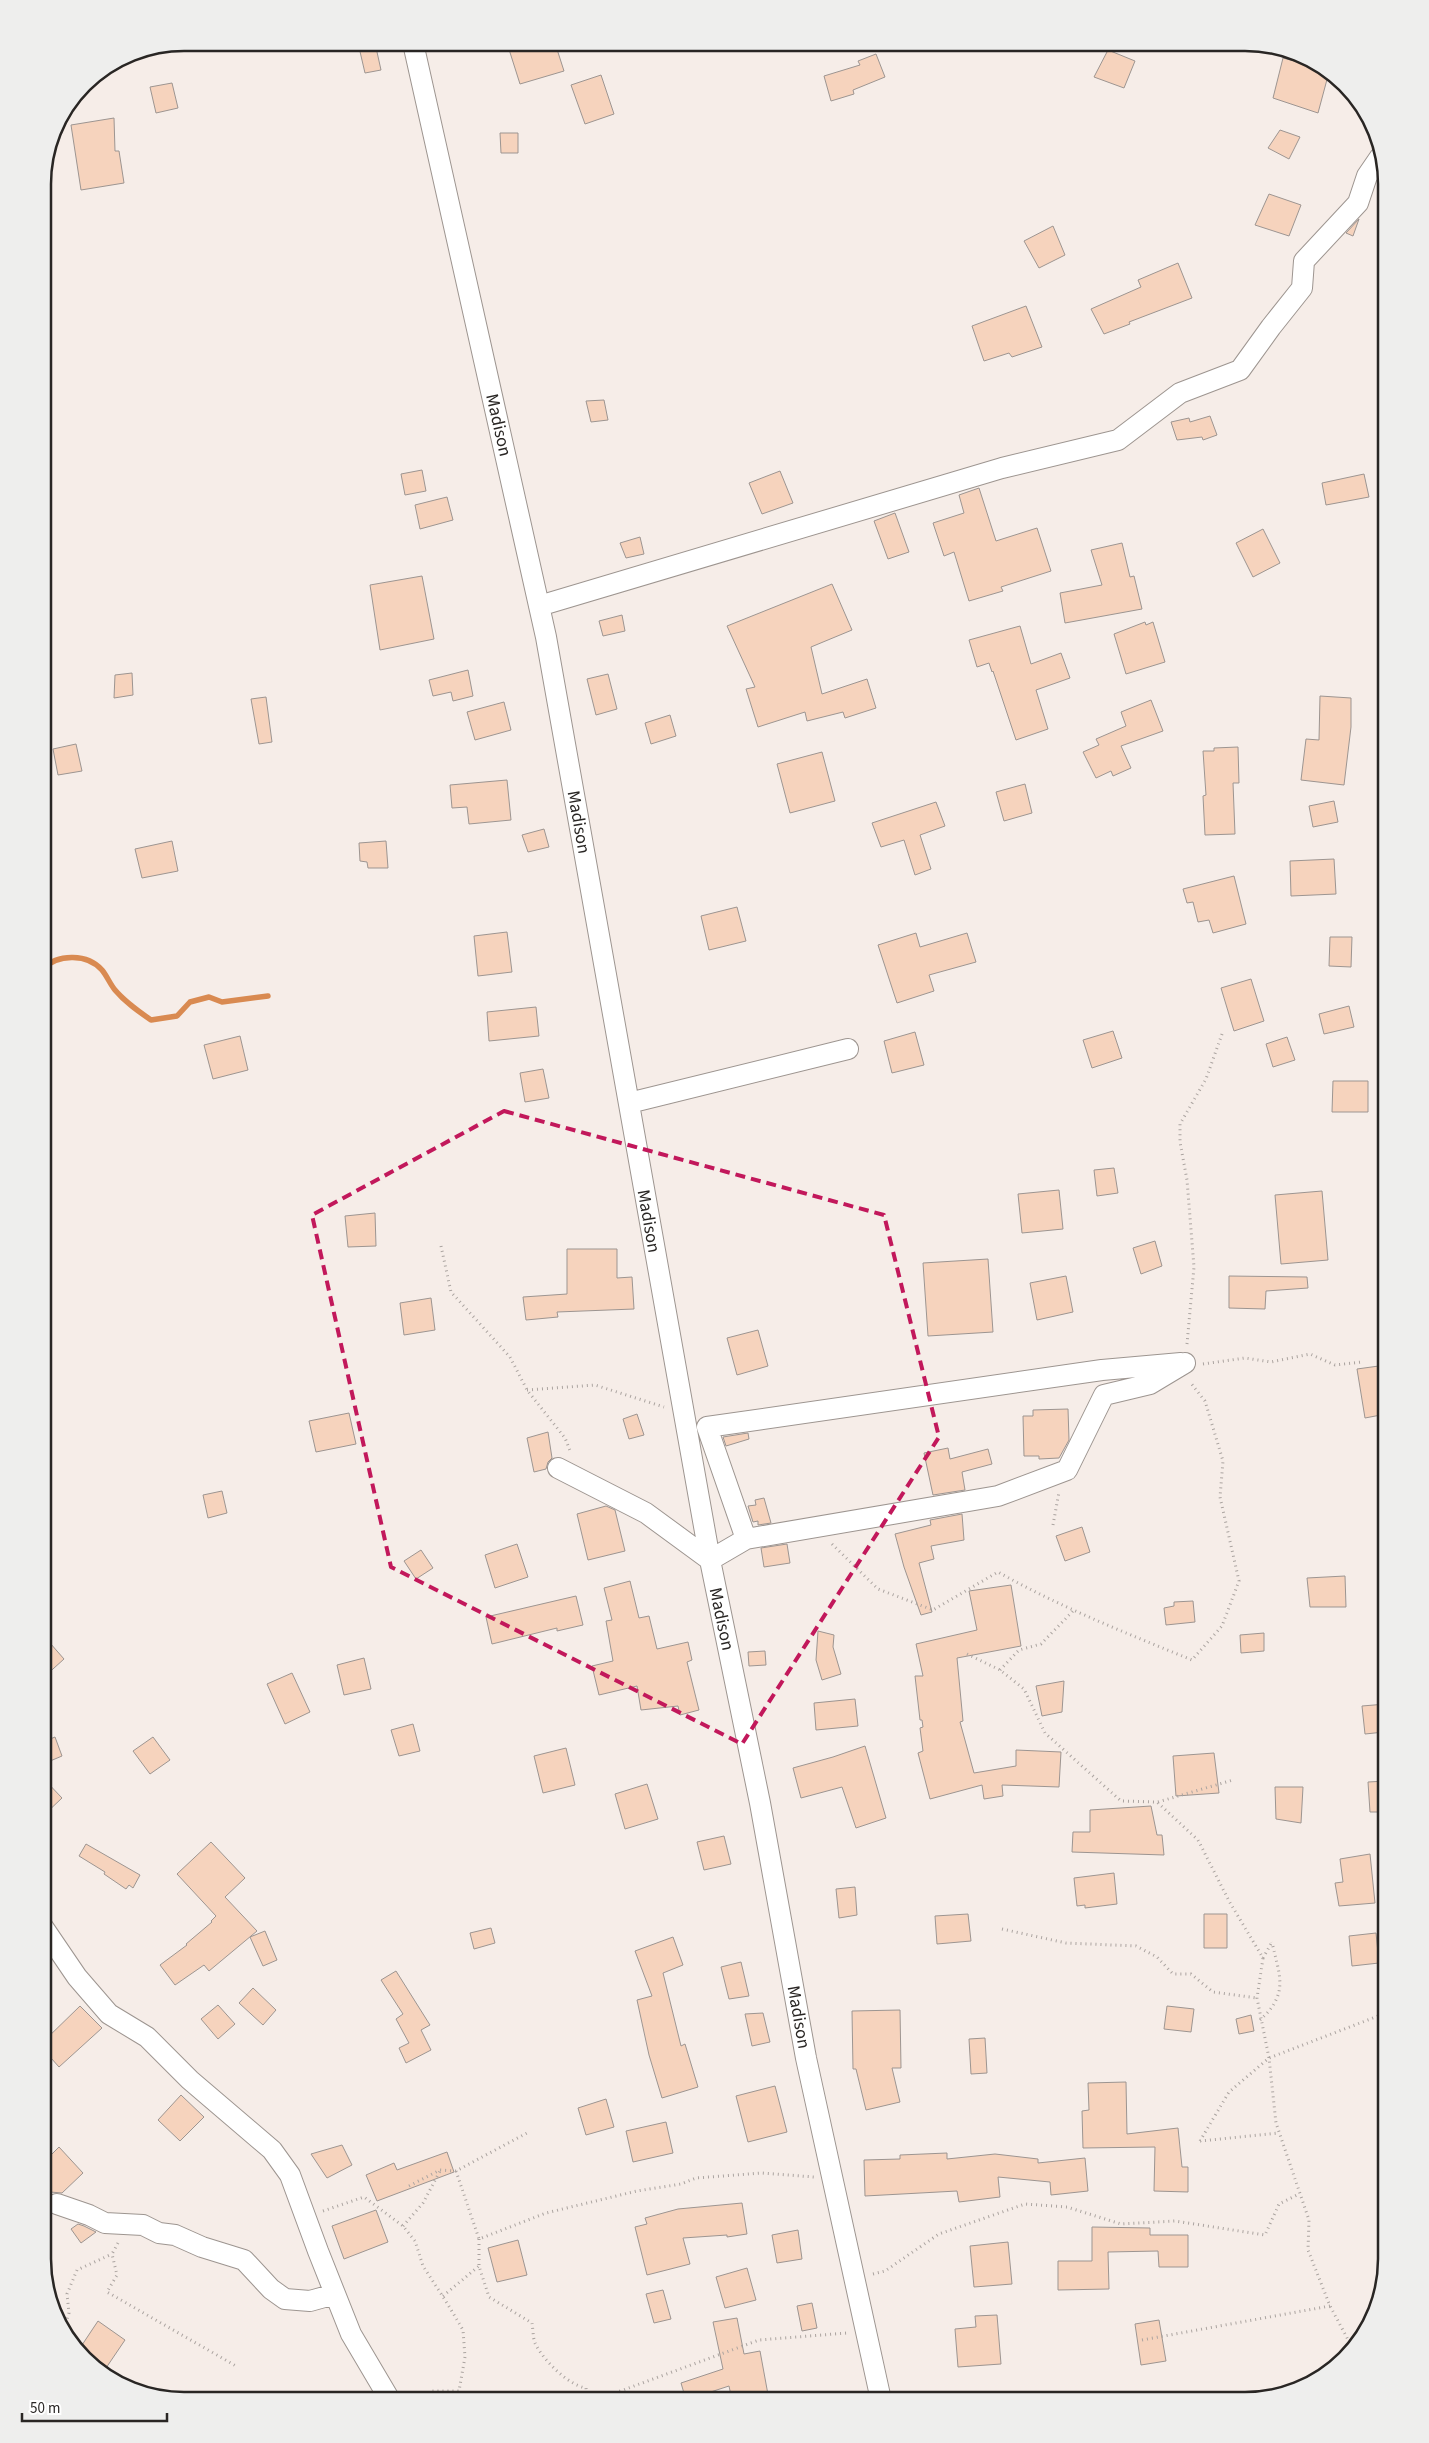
<svg xmlns="http://www.w3.org/2000/svg" width="1429" height="2443" font-family="'Source Sans 3',sans-serif">
  <style>
    .lines { fill: none; stroke-linecap: round; stroke-linejoin: round }
    .stream { stroke: #d98a51; stroke-width: 5.5 }
    .building { fill: #f6d3bd; stroke: #9d9591 }
    .minor-casing { stroke: #9d9590; stroke-width: 22 }
    .path { stroke: #aba4a0; stroke-width: 3; stroke-dasharray: 1 4; stroke-linecap: butt }
    .minor { stroke: #fff; stroke-width: 20 }
    .marked { fill: none; stroke: #c2185b; stroke-width: 4; stroke-dasharray: 10 6; stroke-linejoin: round }
    .labels { text-anchor: middle; stroke-width: 4.5; stroke-linejoin: round; paint-order: stroke }
    .street-label { font-size: 18px; fill: #292624; stroke: #fff }
    .rim { fill: none; stroke: #292624; stroke-width: 2.5 }
  </style>
  <rect width="100%" height="100%" fill="#f6ede8"/>
  <g class="lines">
    <path class="stream" d="M43,969C58,953 88,954 102,970C107,976 110,984 115,990C125,1002 138,1011 151,1020L177,1016L190,1002L209,997L222,1002L268,996"/>
  </g>
  <path class="building" d="M358,43H375L381,70L365,73Z
    M507,43H555L564,71L520,84Z
    M1108,50L1135,61L1124,88L1094,77Z
    M876,54L885,77L853,90L854,94L831,101L824,76L860,65L858,61Z
    M1283,58L1298,62L1300,58L1324,66L1329,72L1318,113L1273,98Z
    M601,75L614,114L585,124L571,85Z
    M172,83L178,108L156,113L150,87Z
    M114,118L115,151H119L124,183L81,190L71,125Z
    M1280,130L1300,137L1289,159L1268,148Z
    M500,133H518V153H501Z
    M1269,194L1301,205L1289,236L1255,225Z
    M1359,219L1353,236L1346,233Z
    M1053,226L1065,255L1039,268L1024,241Z
    M1178,263L1192,298L1129,322L1130,324L1104,334L1091,309L1141,287L1138,280Z
    M1026,306L1042,347L1012,357L1009,353L984,361L972,326Z
    M604,400L608,420L591,422L586,401Z
    M1210,416L1217,435L1203,440L1202,437L1177,440L1171,422L1189,418L1190,422Z
    M422,470L426,491L405,495L401,474Z
    M780,471L793,503L762,514L749,483Z
    M1364,474L1369,497L1326,505L1322,483Z
    M979,488L996,541L1037,528L1051,571L1001,587L1003,591L969,601L954,552L944,556L933,523L964,513L959,495Z
    M447,497L453,520L420,529L415,505Z
    M895,513L909,552L888,559L874,521Z
    M1263,529L1280,563L1253,577L1236,543Z
    M640,537L644,554L626,558L620,543Z
    M1122,543L1130,577L1134,576L1142,609L1065,623L1060,593L1102,585L1091,550Z
    M422,576L434,639L380,650L370,585Z
    M832,584L852,630L811,647L822,694L867,679L876,708L845,718L843,712L807,721L805,712L758,727L746,689L755,687L727,626Z
    M622,615L625,631L603,636L599,621Z
    M1145,622L1146,625L1153,622L1165,662L1126,674L1114,634Z
    M1020,626L1031,664L1061,653L1070,678L1036,690L1048,729L1016,740L993,671L992,672L989,663L977,667L969,640Z
    M468,670L473,696L453,701L451,692L433,696L429,680Z
    M132,673L133,695L114,698L115,675Z
    M608,674L617,709L596,715L587,679Z
    M1320,696L1351,698V727L1344,785L1301,780L1306,739L1319,740Z
    M266,697L272,742L259,744L251,699Z
    M1151,700L1163,731L1121,746L1131,768L1113,776L1111,771L1096,778L1083,752L1099,745L1096,739L1126,726L1121,712Z
    M504,702L511,730L475,740L467,712Z
    M670,715L676,736L651,744L645,723Z
    M76,744L82,771L58,775L53,749Z
    M1238,747L1239,783H1233L1235,834L1205,835L1203,796L1206,795L1203,751H1214V748Z
    M822,752L835,801L790,813L777,764Z
    M507,780L511,820L469,824L467,807L452,808L450,785Z
    M1025,784L1032,813L1004,821L996,792Z
    M1334,801L1338,822L1313,827L1309,806Z
    M936,802L945,826L920,835L931,869L915,875L904,840L881,847L872,823Z
    M544,829L549,847L528,852L522,835Z
    M172,841L178,871L142,878L135,849Z
    M386,841L388,868H368L367,862L360,861L359,843Z
    M1334,859L1336,894L1291,896L1290,861Z
    M1234,876L1246,924L1213,933L1209,920L1198,922L1193,902L1187,903L1183,889Z
    M737,907L746,941L709,950L701,916Z
    M507,932L512,972L478,976L474,936Z
    M916,933L920,947L967,933L976,962L929,975L934,991L897,1003L878,945Z
    M1330,937H1352L1351,967L1329,966Z
    M1251,979L1264,1021L1234,1031L1221,988Z
    M1349,1006L1354,1027L1324,1034L1319,1014Z
    M536,1007L539,1036L489,1041L487,1012Z
    M1113,1031L1122,1058L1092,1068L1083,1040Z
    M915,1032L924,1065L892,1073L884,1041Z
    M240,1036L248,1070L213,1079L204,1045Z
    M1287,1037L1295,1060L1273,1067L1266,1044Z
    M543,1069L549,1098L525,1102L520,1073Z
    M1333,1081H1368V1112H1332Z
    M1114,1168L1118,1193L1097,1196L1094,1170Z
    M1059,1190L1063,1229L1022,1233L1018,1194Z
    M1322,1191L1328,1260L1281,1264L1275,1195Z
    M375,1213L376,1246L348,1247L345,1216Z
    M1155,1241L1162,1266L1141,1274L1133,1248Z
    M567,1249H617V1278L632,1277L634,1309L557,1312L558,1317L526,1320L523,1297L567,1294Z
    M988,1259L993,1332L928,1336L923,1263Z
    M1066,1276L1073,1312L1037,1320L1030,1283Z
    M1229,1276L1307,1277L1308,1288L1266,1291L1265,1309L1229,1308Z
    M431,1298L435,1330L404,1335L400,1303Z
    M758,1330L768,1366L737,1375L727,1338Z
    M1386,1365V1414L1365,1418L1357,1369Z
    M1068,1409L1069,1440L1059,1458L1039,1459V1456H1024L1023,1416H1033V1410Z
    M349,1413L356,1444L316,1452L309,1421Z
    M637,1414L644,1435L629,1439L623,1419Z
    M548,1432L552,1458L548,1462L546,1469L534,1472L527,1438Z
    M748,1433L749,1439L726,1446L723,1437Z
    M948,1448L950,1459L988,1449L992,1464L962,1472L965,1490L933,1495L924,1453Z
    M222,1491L227,1513L208,1518L203,1495Z
    M764,1498L771,1523L758,1525V1521L753,1522L748,1506L756,1505L755,1500Z
    M606,1506L615,1510L625,1551L588,1560L577,1514Z
    M962,1514L964,1540L931,1546L934,1559L919,1563L932,1612L921,1615L904,1567L895,1534L931,1525L930,1520Z
    M1082,1527L1090,1552L1065,1561L1056,1536Z
    M517,1544L528,1577L495,1588L485,1555Z
    M787,1544L790,1563L764,1567L761,1548Z
    M421,1550L433,1568L416,1579L404,1561Z
    M1345,1576L1346,1607H1310L1307,1578Z
    M630,1581L639,1618L649,1616L657,1649L688,1642L692,1660L687,1662L699,1710L680,1715L678,1706L641,1710L637,1686L599,1695L592,1666L613,1661L606,1621L612,1620L604,1588Z
    M1011,1585L1021,1646L957,1658L963,1721L960,1722L974,1773L1016,1766V1750L1061,1752L1059,1787L1002,1785L1003,1796L984,1799L982,1785L930,1799L918,1753L923,1751L920,1728L923,1727L922,1720H920L915,1676H923L916,1644L977,1630L969,1591Z
    M576,1596L583,1625L557,1631V1628L492,1644L486,1617Z
    M1193,1601L1195,1622L1166,1625L1164,1608L1174,1606V1602Z
    M818,1631L834,1635L833,1647L841,1674L822,1680L816,1660Z
    M1264,1633V1651L1241,1653L1240,1635Z
    M43,1635L64,1659L43,1678Z
    M765,1651L766,1665L749,1666L748,1652Z
    M364,1658L371,1689L344,1695L337,1665Z
    M292,1673L310,1712L285,1724L267,1684Z
    M1064,1681L1062,1712L1042,1716L1036,1686Z
    M855,1699L858,1726L816,1730L814,1703Z
    M1386,1704V1726L1383,1727L1384,1732L1365,1734L1362,1706Z
    M413,1724L420,1751L399,1756L391,1730Z
    M55,1737L62,1756L43,1764V1742Z
    M153,1737L170,1760L150,1774L133,1751Z
    M865,1746L886,1818L856,1828L842,1787L801,1798L793,1768L833,1757Z
    M566,1748L575,1785L543,1793L534,1756Z
    M1214,1753L1219,1793L1176,1796L1173,1756Z
    M43,1778L62,1798L43,1816Z
    M1386,1781V1812H1370L1368,1782Z
    M647,1784L658,1819L625,1829L615,1794Z
    M1275,1787H1303L1301,1823L1276,1819Z
    M1151,1806L1157,1835H1162L1164,1855L1072,1852L1073,1832H1090V1810Z
    M724,1836L731,1864L704,1870L697,1842Z
    M211,1842L245,1878L225,1897L257,1931L209,1971L204,1965L175,1985L160,1965L187,1945L186,1944L212,1922L211,1921L216,1916L177,1874Z
    M86,1844L140,1875L133,1888L129,1885L126,1889L104,1874L105,1872L79,1856Z
    M1370,1854L1375,1903L1339,1906L1335,1883L1343,1882L1340,1859Z
    M1114,1873L1117,1904L1085,1908V1905L1077,1906L1074,1878Z
    M855,1887L857,1915L839,1918L836,1889Z
    M968,1914L971,1941L937,1944L935,1916Z
    M1204,1914H1227V1948H1204Z
    M491,1928L495,1943L474,1949L470,1933Z
    M265,1931L277,1960L263,1966L250,1937Z
    M1376,1933L1379,1963L1352,1966L1349,1936Z
    M673,1937L683,1965L663,1973L681,2046L685,2044L698,2087L662,2098L649,2055L637,2000L652,1996L635,1951Z
    M741,1962L749,1996L729,1999L721,1967Z
    M396,1971L430,2025L421,2030L431,2050L406,2063L399,2048L409,2043L396,2019L403,2014L381,1980Z
    M253,1988L276,2010L263,2025L239,2003Z
    M218,2005L235,2024L218,2039L201,2019Z
    M80,2006L102,2028L59,2067L43,2049V2042Z
    M1167,2006L1194,2009L1191,2032L1164,2029Z
    M900,2010L901,2068H892L900,2102L866,2110L856,2069H853L852,2011Z
    M763,2013L770,2042L752,2046L745,2014Z
    M1251,2015L1254,2031L1239,2034L1236,2019Z
    M985,2038L987,2073L971,2074L969,2039Z
    M1126,2082L1127,2134L1178,2128L1182,2167H1188V2192L1154,2191L1155,2147L1083,2148L1082,2111L1089,2110L1088,2083Z
    M775,2086L787,2132L748,2142L736,2096Z
    M181,2095L204,2117L180,2141L158,2120Z
    M606,2099L614,2127L586,2135L578,2108Z
    M666,2122L673,2153L633,2162L626,2131Z
    M342,2145L352,2165L327,2178L311,2154Z
    M59,2147L83,2173L62,2193L50,2192L43,2200V2163Z
    M447,2152L454,2172L377,2201L366,2175L394,2163L397,2170Z
    M947,2153V2159L995,2154L1038,2159V2163L1085,2158L1088,2191L1051,2195L1050,2182L998,2177L1000,2197L959,2202L957,2191L865,2196L864,2160L900,2159V2155Z
    M742,2203L747,2234L727,2237V2235L683,2238L690,2264L647,2275L635,2227L647,2224L645,2218L678,2209Z
    M376,2210L388,2242L344,2259L332,2226Z
    M78,2224L84,2226L96,2232L81,2243L71,2229Z
    M1092,2227L1150,2228V2235H1188V2267H1159L1158,2251L1108,2252L1109,2289L1058,2290V2261H1092Z
    M798,2230L802,2259L777,2263L772,2235Z
    M518,2240L527,2275L497,2282L488,2248Z
    M1008,2242L1012,2284L974,2287L970,2246Z
    M747,2268L756,2300L725,2308L716,2277Z
    M663,2290L671,2319L654,2323L646,2294Z
    M812,2303L817,2328L802,2331L797,2306Z
    M997,2315L1001,2364L958,2367L955,2329L976,2327L975,2316Z
    M737,2318L744,2354L760,2351L769,2400H732L729,2386L686,2400L681,2383L723,2369L713,2322Z
    M1159,2320L1166,2361L1141,2365L1135,2324Z
    M98,2321L125,2340L106,2368L86,2354L80,2348Z"/>
  <g class="lines">
    <defs>
      <path id="minor" d="M413,43L546,637L710,1560L760,1803L806,2058L881,2400
        M539,606L1002,468L1118,440L1180,393L1240,370L1271,327L1302,288L1304,261L1358,203L1367,176L1380,157
        M629,1103L848,1049
        M558,1468L646,1513L710,1560L746,1539L998,1496L1067,1470L1104,1395L1150,1384L1185,1363
        M746,1539L707,1427L1102,1370L1181,1363
        M43,1927L77,1977L109,2014L147,2037L190,2080L272,2150L290,2175L318,2251L351,2334L390,2400
        M57,2204L89,2215L105,2223L143,2225L159,2233L175,2235L202,2247L244,2260L271,2289L285,2299L310,2301L335,2294"/>
    </defs>
    <use href="#minor" class="minor-casing"/>
    <path class="path" d="M441,1246L451,1292L510,1357L527,1390L565,1438L571,1453
      M1187,1344L1194,1267L1187,1180L1180,1142V1124L1206,1079L1222,1034
      M1203,1364L1245,1358L1271,1362L1310,1354L1335,1365L1362,1362
      M527,1390L595,1385L664,1407
      M1053,1525L1059,1492
      M832,1544L878,1589L933,1610L998,1572C1060,1607 1126,1633 1192,1660L1222,1626L1239,1581L1220,1497L1223,1461L1205,1401L1190,1382
      M967,1654L1000,1670L1024,1689L1045,1733L1121,1801L1157,1802L1198,1840L1229,1901L1263,1958L1257,1998L1269,2058L1276,2123L1309,2220L1308,2250L1330,2306L1352,2347
      M1000,1670L1019,1650L1041,1644L1074,1610
      M1158,1802L1233,1780
      M1002,1929L1066,1943L1136,1946L1157,1957L1173,1974H1191L1213,1992L1257,1998
      M1263,1958L1272,1942
      M1260,2020C1290,1993 1279,1975 1272,1942
      M1200,2141L1229,2092L1269,2058L1386,2013
      M1200,2141L1279,2133
      M456,2171L479,2239L546,2213L637,2191L681,2184L696,2178L762,2173L814,2177
      M409,2186L440,2170L456,2171L527,2133
      M323,2211L364,2197L403,2226L415,2241L423,2266L447,2303L463,2330L465,2357L459,2391H431V2400
      M403,2226L423,2203L440,2171
      M479,2239V2266L489,2297L532,2323C533,2329 533,2338 535,2343C543,2360 568,2385 586,2388L587,2399L594,2400
      M118,2243L112,2254L117,2275L107,2292L236,2366
      M873,2274L885,2271L939,2234L1025,2204L1067,2207L1121,2224L1175,2221L1265,2235L1279,2204L1299,2194
      M443,2296L479,2266
      M67,2333L65,2325L69,2313L67,2294L77,2270L112,2254
      M1142,2340L1330,2306
      M596,2400L759,2340L847,2333"/>
    <use href="#minor" class="minor"/>
  </g>
  <path class="marked" d="M504,1111L884,1215L939,1437L742,1744L391,1567L312,1215Z"/>
  <g class="labels">
    <g class="street-label">
      <text transform="translate(499 425) rotate(77)" y="6">Madison</text>
      <text transform="translate(579 822) rotate(80)" y="6">Madison</text>
      <text transform="translate(649 1221) rotate(80)" y="6">Madison</text>
      <text transform="translate(722 1619) rotate(78)" y="6">Madison</text>
      <text transform="translate(799 2017) rotate(80)" y="6">Madison</text>
    </g>
  </g>
  <path d="M0 0H1429V2443H0ZM184 51H1245A133 133 0 0 1 1378 184V2259A133 133 0 0 1 1245 2392H184A133 133 0 0 1 51 2259V184A133 133 0 0 1 184 51Z" fill="#eeeeed" fill-rule="evenodd"/>
  <path class="rim" d="M184 51H1245A133 133 0 0 1 1378 184V2259A133 133 0 0 1 1245 2392H184A133 133 0 0 1 51 2259V184A133 133 0 0 1 184 51Z"/>
  <path d="M22 2413v8h145v-8" fill="none" stroke="#292624" stroke-width="2.5"/>
  <text x="30" y="2413" font-size="15" fill="#292624" stroke="#ffffff" stroke-width="4" paint-order="stroke">50 m</text>
</svg>
